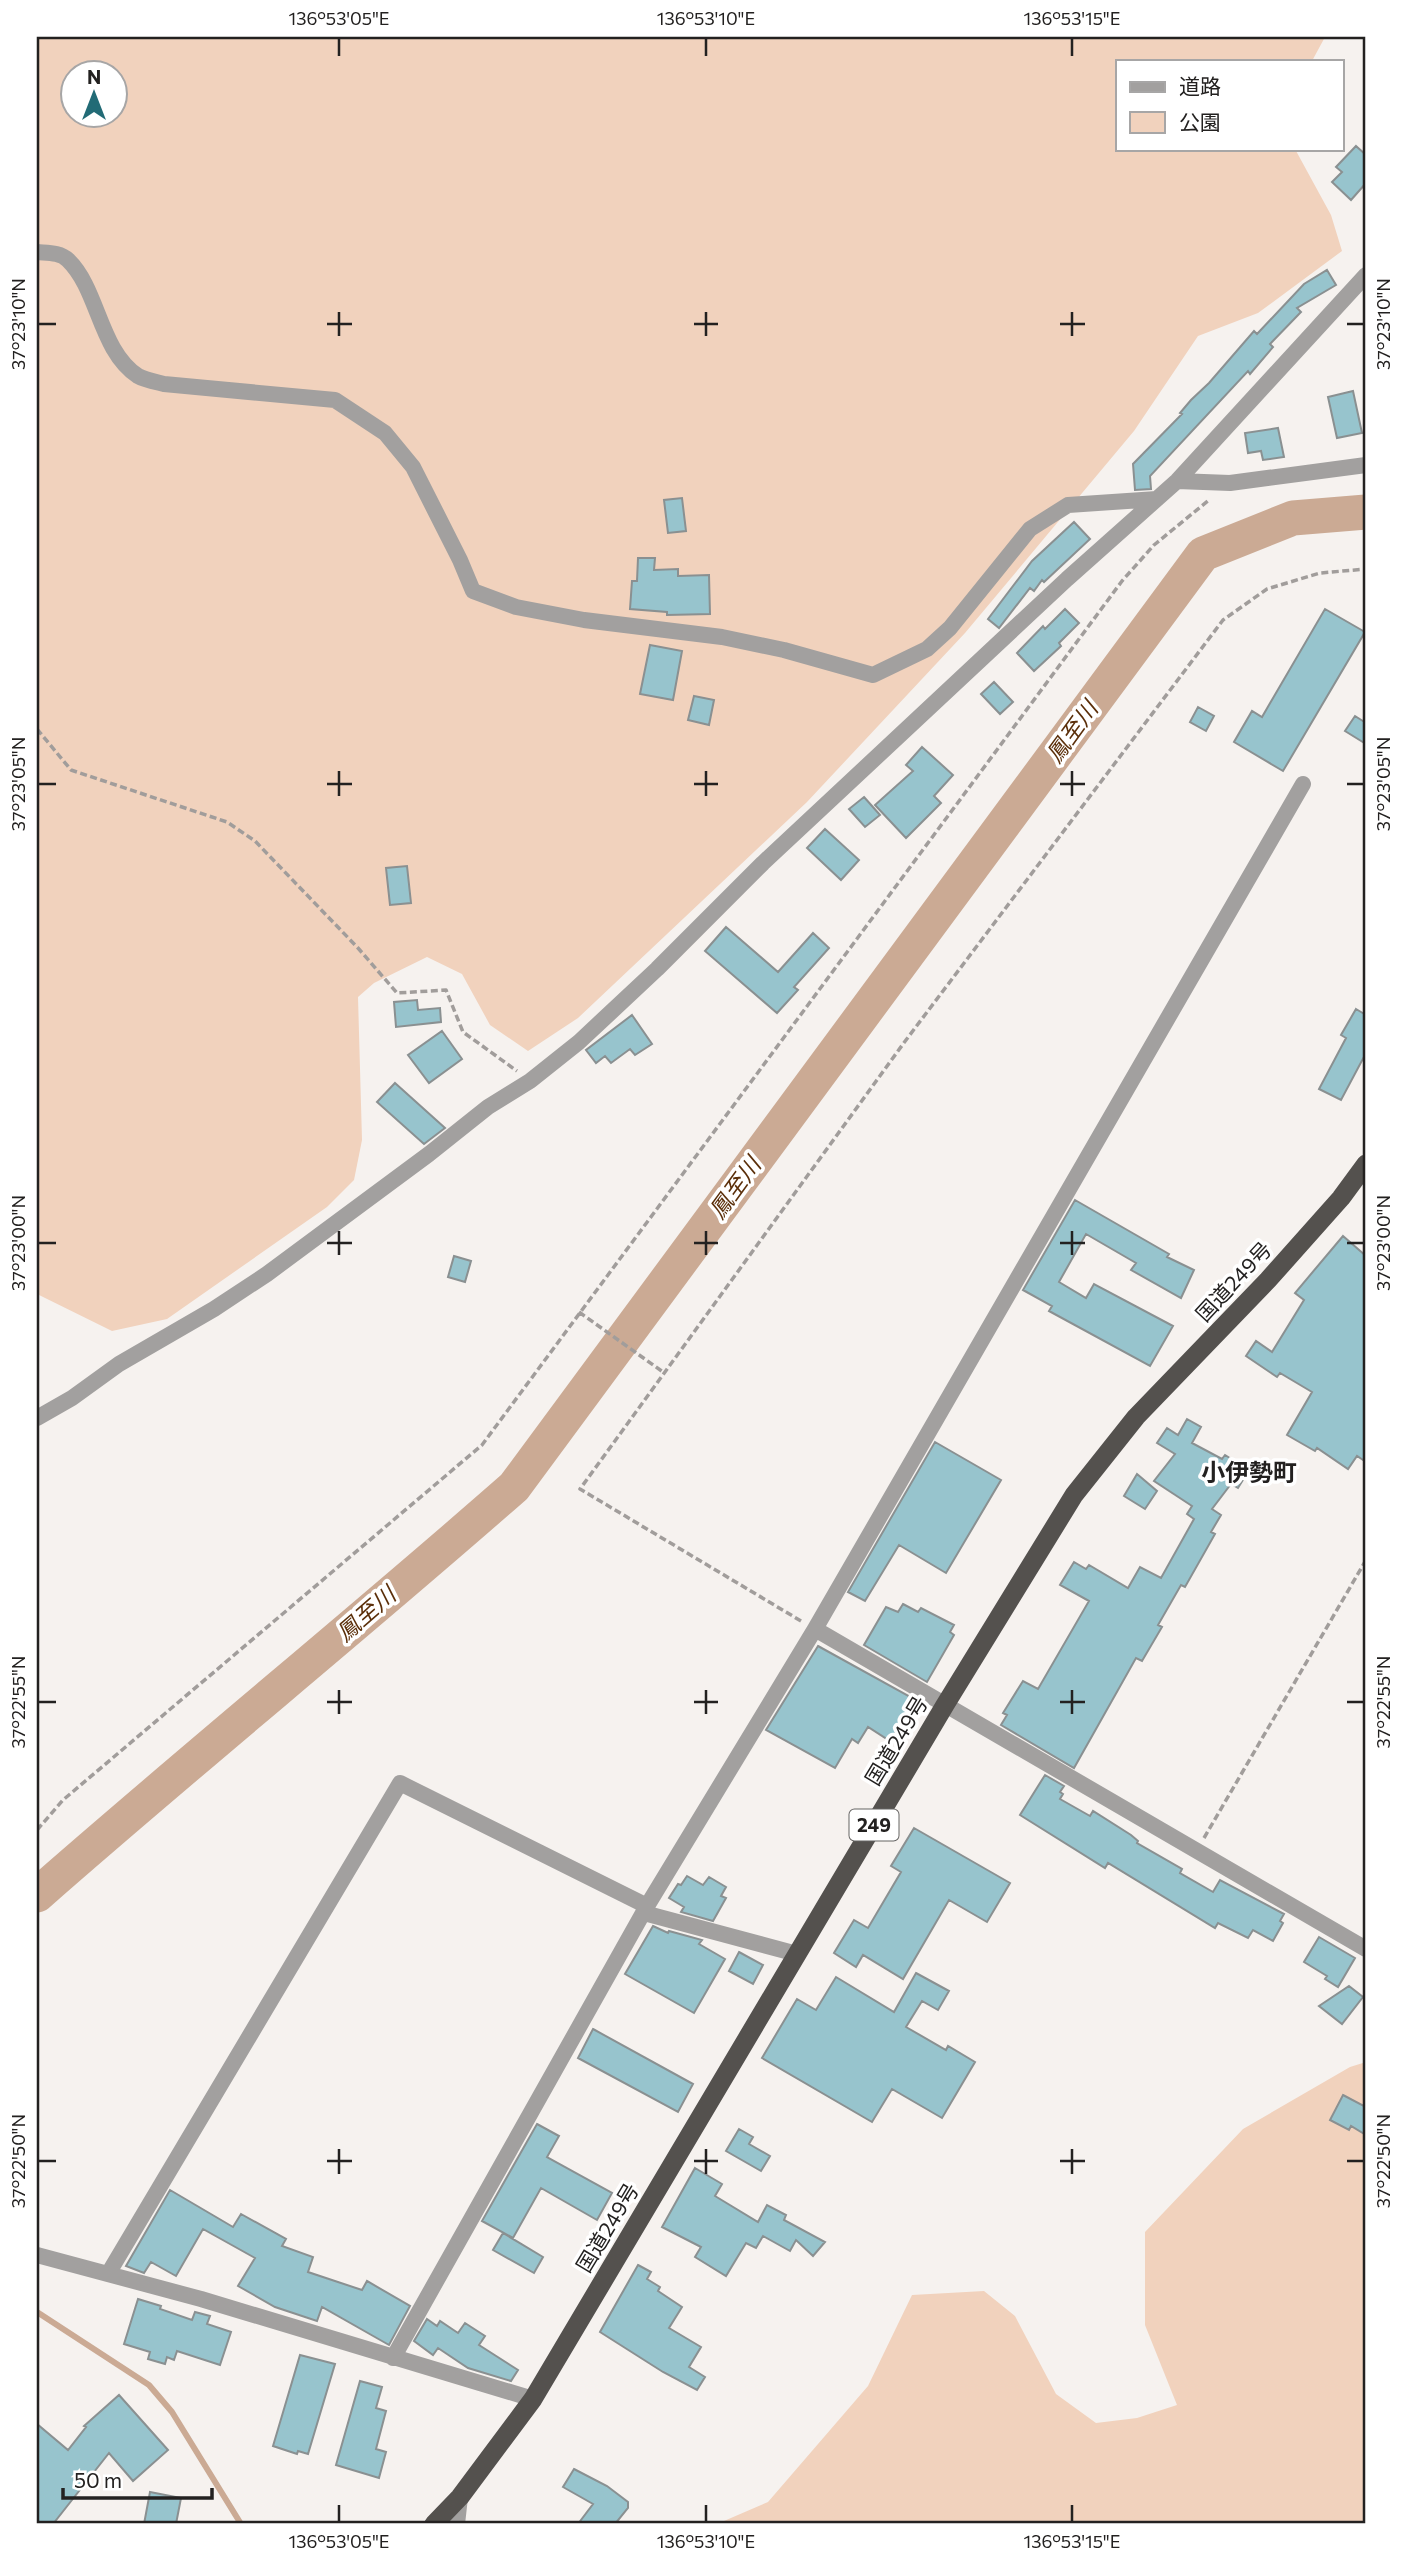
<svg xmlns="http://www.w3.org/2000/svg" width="1403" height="2561" font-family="Commissioner,'Noto Sans JP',sans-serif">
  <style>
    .green { fill: #f1d2bd; fill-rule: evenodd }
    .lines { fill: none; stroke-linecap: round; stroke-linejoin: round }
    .stream { stroke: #cbaa94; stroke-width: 6 }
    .river { stroke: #cbaa94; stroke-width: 35 }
    .building { fill: #97c4cd; stroke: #8a9091; stroke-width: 2 }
    .path { stroke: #a19d9b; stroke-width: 3.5; stroke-dasharray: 7 3.5; stroke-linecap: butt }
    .minor { stroke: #a2a09f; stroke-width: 16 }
    .trunk { stroke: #54514e; stroke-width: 19 }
    .ticks { fill: none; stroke: #232120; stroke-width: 2.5 }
    .labels { text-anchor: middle; stroke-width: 7; stroke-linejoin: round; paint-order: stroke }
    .shield { fill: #fff; stroke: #656463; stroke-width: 2 }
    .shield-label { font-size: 19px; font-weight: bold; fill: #232120 }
    .street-label { font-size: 21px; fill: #232120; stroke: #fff }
    .water-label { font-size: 23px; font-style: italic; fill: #5b2f0a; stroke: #fff }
    .quarter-label { font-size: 24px; font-weight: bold; fill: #232120; stroke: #fff }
    .neatline { fill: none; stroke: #232120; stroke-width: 2.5 }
    .ticks-label { font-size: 18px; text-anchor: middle; fill: #232120 }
  </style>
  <rect width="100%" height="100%" fill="#f6f2ef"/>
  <path class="green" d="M37,37H1325L1312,61H1118V149H1295L1331,215L1342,251L1258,313L1198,336L1134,431L965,633L807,802L578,1018L528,1051L490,1025L462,974L427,957L374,983L358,997L362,1140L354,1180L327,1207L167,1319L112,1331L37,1294ZM74,74H116V116H74Z
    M1366,2062V2524H717L768,2502L868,2386L912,2295L984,2291L1015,2316L1056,2394L1096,2423L1137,2418L1177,2405L1145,2325V2232L1243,2129L1350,2067Z"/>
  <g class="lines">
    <path class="stream" d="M37,2312L149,2385L172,2412L241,2524"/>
    <path class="river" d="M37,1895C194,1757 357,1625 514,1487L1203,554L1293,518L1366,512"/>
  </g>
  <path class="building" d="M1356,146L1366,155V183L1351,200L1332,182L1342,172L1336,167Z
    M1327,270L1336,285L1297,308L1301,312L1270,344L1273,347L1250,374L1248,371L1150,476L1151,489L1135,490L1133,464L1182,414L1180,413L1191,400L1209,383L1254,331L1257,334L1304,284Z
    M1353,391L1362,433L1337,438L1328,397Z
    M1278,428L1284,457L1263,460L1261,451L1248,453L1245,433Z
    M682,498L686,531L668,533L664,500Z
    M1074,522L1090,539L1044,582L1042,580L1034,591L1030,588L999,628L988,619L1032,561Z
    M638,558H655L654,570L678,569V576L709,575L710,614L667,615V612L630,609L632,581H637Z
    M1065,609L1079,623L1059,643L1061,646L1034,671L1017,653L1043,626L1045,629Z
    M1325,609L1365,632L1283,771L1234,742L1252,711L1262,717Z
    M650,645L682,651L673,700L640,694Z
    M994,682L1013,702L1000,714L981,694Z
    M694,696L714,700L709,725L688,720Z
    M1198,707L1214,716L1206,731L1190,722Z
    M1355,716L1366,723V744L1345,731Z
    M922,747L953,775L934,796L941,803L906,838L875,805L913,771L906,765Z
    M864,797L880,815L865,827L849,809Z
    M825,829L859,860L841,880L807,848Z
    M407,866L411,903L390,905L386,868Z
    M726,927L778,972L813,933L829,948L794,987L798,990L777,1013L705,951Z
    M417,1000L418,1010L440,1008L441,1022L396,1027L394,1002Z
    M1356,1009L1366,1015V1053L1341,1100L1319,1089L1346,1038L1341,1035Z
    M632,1015L652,1044L635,1055L630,1049L611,1063L605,1056L596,1063L586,1050Z
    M442,1031L462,1059L429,1083L408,1055Z
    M395,1083L445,1128L424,1144L377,1102Z
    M1075,1200L1169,1254L1167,1257L1194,1270L1181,1298L1131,1270L1136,1263L1086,1234L1059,1282L1086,1298L1094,1284L1173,1326L1150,1366L1049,1311L1052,1306L1023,1290Z
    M1343,1236L1366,1256V1462L1357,1456L1348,1469L1317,1448L1315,1451L1287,1435L1312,1392L1280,1373L1277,1377L1246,1356L1256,1341L1272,1352L1304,1300L1295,1293Z
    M454,1256L471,1261L465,1282L448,1277Z
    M1187,1419L1201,1427L1192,1443L1222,1459L1225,1455L1249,1470L1238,1488L1231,1484L1212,1509L1221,1515L1211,1532L1215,1534L1185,1587L1181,1585L1158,1625L1162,1627L1142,1661L1136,1658L1074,1768L1001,1725L1007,1715L1003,1713L1023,1681L1038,1689L1089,1601L1060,1585L1074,1562L1086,1569L1089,1565L1128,1588L1140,1567L1161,1578L1194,1519L1187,1514L1192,1506L1154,1481L1175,1454L1157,1443L1167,1428L1178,1435Z
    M935,1442L1001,1480L946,1573L899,1545L865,1601L848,1592Z
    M1137,1474L1157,1491L1145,1509L1124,1496Z
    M903,1604L918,1612L921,1608L954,1625L950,1632L954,1635L927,1682L864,1645L886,1607L898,1612Z
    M818,1646L916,1700L890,1741L868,1727L858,1743L852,1739L835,1768L766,1730Z
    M1045,1775L1064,1786L1060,1792L1063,1794L1060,1799L1090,1816L1093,1811L1131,1835L1138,1841L1137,1843L1182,1869L1180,1873L1213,1892L1220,1880L1284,1914L1280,1921L1283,1923L1273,1941L1253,1930L1248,1938L1218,1923L1215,1928L1108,1863L1105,1868L1020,1815Z
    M914,1828L1010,1883L987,1922L949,1900L903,1979L863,1955L856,1967L834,1953L854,1920L868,1928L901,1872L891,1866Z
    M687,1876L703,1885L709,1877L726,1887L721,1896L726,1898L713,1921L681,1912L684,1907L669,1898L678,1884L681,1885Z
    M653,1926L668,1933L669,1931L702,1940L699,1944L725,1959L694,2013L625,1974Z
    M1319,1937L1355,1958L1338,1987L1325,1979L1327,1976L1304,1962Z
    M739,1952L763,1965L753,1984L729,1971Z
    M916,1973L949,1991L938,2010L922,2001L906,2027L946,2050L948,2046L975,2062L942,2118L892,2089L872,2122L762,2058L797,1999L816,2010L836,1977L894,2012Z
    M1349,1986L1363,1997L1342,2024L1319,2006Z
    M593,2029L693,2084L678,2112L578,2058Z
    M1343,2095L1366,2107V2135L1351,2126L1349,2130L1330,2120Z
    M537,2124L559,2136L547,2157L612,2193L597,2220L541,2188L513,2238L482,2221Z
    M739,2129L753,2137L749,2144L770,2156L761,2171L726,2151Z
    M695,2168L722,2184L715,2196L758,2222L767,2205L786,2215L784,2220L825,2242L813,2256L796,2240L790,2251L763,2236L756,2248L746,2243L726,2276L695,2257L701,2247L662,2227Z
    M170,2190L233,2227L241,2214L286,2239L282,2246L313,2257L308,2272L362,2290L367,2281L410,2306L389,2345L322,2307L317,2321L275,2307L238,2286L255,2258L203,2229L176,2276L151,2262L144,2273L126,2266Z
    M503,2233L543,2257L534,2273L493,2250Z
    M638,2265L651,2272L647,2279L660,2287L658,2291L682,2307L669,2328L701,2347L689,2367L705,2377L697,2390L663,2372L600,2332Z
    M138,2299L161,2306L160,2309L192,2320L195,2312L210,2316L207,2324L231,2332L220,2365L177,2351L174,2360L167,2357L165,2364L148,2359L150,2352L124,2344Z
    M427,2319L437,2326L440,2321L458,2333L465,2323L485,2336L479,2345L518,2370L511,2381L468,2368L438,2348L433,2355L414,2341Z
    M300,2355L335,2364L308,2454L298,2451L297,2454L273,2446Z
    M360,2381L382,2387L376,2408L386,2411L376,2449L386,2452L379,2478L336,2465Z
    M119,2395L168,2450L133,2481L109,2453L53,2524H37V2424L68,2450L86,2427L84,2426Z
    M574,2469L607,2486L628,2502V2508L615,2524H578L593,2504L563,2487Z
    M150,2492L181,2498L176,2524H144Z"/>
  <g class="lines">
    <path class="path" d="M37,729L71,770L227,822L255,841L358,948L397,993L446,990L463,1032L517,1071
      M579,1312L663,1372
      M801,1621L580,1489L906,1040L1223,620L1267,589L1320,573L1366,569
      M37,1830L63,1800L482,1445L1122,581L1154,545L1209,500
      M1204,1838L1366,1560"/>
    <path class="minor" d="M37,252C47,253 60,252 68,260C99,290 99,350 138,376C145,380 156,382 164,384L335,400L385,433L413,467L460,560L473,591L516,607L584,620L722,637L784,650L873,675L927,649L950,628L1030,529L1068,505L1157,499
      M1177,481L1230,483L1366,465
      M37,1418L72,1398L119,1364L214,1309L267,1274L429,1154L488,1107L530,1081L579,1042L657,969L763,863L1067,579L1177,481L1366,275
      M815,1629L1366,1949
      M644,1913L797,1954
      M37,2255L201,2299L533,2399
      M108,2274L400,1783L647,1906
      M393,2358L647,1906L815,1629L1303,784
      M457,2524L460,2497"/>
    <path class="trunk" d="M434,2524L460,2497L533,2399L945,1705L1074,1495L1136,1417L1268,1280L1341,1198L1366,1164"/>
  </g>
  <path class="ticks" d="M339,38V56M706,38V56M1072,38V56M339,312V336M706,312V336M1072,312V336M38,324H56M327,324H352M694,324H718M1060,324H1085M1347,324H1364M339,771V796M706,771V796M1072,771V796M38,784H56M327,784H352M694,784H718M1060,784H1085M1347,784H1364M339,1231V1255M706,1231V1255M1072,1231V1255M38,1243H56M327,1243H352M694,1243H718M1060,1243H1085M1347,1243H1364M339,1690V1714M706,1690V1714M1072,1690V1714M38,1702H56M327,1702H352M694,1702H718M1060,1702H1085M1347,1702H1364M339,2149V2174M706,2149V2174M1072,2149V2174M38,2161H56M327,2161H352M694,2161H718M1060,2161H1085M1347,2161H1364M339,2505V2522M706,2505V2522M1072,2505V2522"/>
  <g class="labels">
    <rect class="shield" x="849.5" y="1809.5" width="49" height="31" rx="5"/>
    <g class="shield-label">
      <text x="874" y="1832">249</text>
    </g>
    <g class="street-label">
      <text transform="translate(1234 1282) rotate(-47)" y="7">国道249号</text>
      <text transform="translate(897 1741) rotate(-59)" y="7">国道249号</text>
      <text transform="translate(608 2228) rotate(-59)" y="7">国道249号</text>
    </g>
    <g class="water-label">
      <text transform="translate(1072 732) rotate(-54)" y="8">鳳至川</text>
      <text transform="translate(735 1188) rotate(-54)" y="8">鳳至川</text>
      <text transform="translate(366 1614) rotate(-41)" y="8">鳳至川</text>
    </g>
    <g class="quarter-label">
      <text x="1249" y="1481">小伊勢町</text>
    </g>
  </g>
  <rect width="1403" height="2561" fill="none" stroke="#ffffff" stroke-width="77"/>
  <rect x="1116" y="60" width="228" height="91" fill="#ffffff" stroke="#a7a6a6" stroke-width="2"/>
  <rect x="1130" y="82" width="35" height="10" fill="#a2a09f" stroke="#a7a6a6" stroke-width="2"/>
  <text x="1179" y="94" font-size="21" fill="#232120">道路</text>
  <rect x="1130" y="112" width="35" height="21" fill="#f1d2bd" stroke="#a7a6a6" stroke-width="2"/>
  <text x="1179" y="130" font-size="21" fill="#232120">公園</text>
  <g transform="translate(94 94)"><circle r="33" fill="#ffffff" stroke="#a7a6a6" stroke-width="2"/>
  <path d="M0-5L12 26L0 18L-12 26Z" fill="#226b76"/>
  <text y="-10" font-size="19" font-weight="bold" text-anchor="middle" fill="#232120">N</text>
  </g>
  <path d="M63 2488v10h149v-10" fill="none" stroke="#232120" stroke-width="3.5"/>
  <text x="74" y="2488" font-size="21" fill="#232120" stroke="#ffffff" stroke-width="5" paint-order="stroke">50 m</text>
  <rect x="38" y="38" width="1326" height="2484" class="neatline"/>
  <g class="ticks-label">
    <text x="339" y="25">136°53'05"E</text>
    <text x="706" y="25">136°53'10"E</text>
    <text x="1072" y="25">136°53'15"E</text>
    <text transform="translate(19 324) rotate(-90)" y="6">37°23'10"N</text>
    <text transform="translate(1384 324) rotate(-90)" y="6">37°23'10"N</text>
    <text transform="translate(19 784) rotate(-90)" y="6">37°23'05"N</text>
    <text transform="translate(1384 784) rotate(-90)" y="6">37°23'05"N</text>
    <text transform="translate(19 1243) rotate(-90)" y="6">37°23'00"N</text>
    <text transform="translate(1384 1243) rotate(-90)" y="6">37°23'00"N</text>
    <text transform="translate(19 1702) rotate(-90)" y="6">37°22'55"N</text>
    <text transform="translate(1384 1702) rotate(-90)" y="6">37°22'55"N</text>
    <text transform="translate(19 2161) rotate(-90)" y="6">37°22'50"N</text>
    <text transform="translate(1384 2161) rotate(-90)" y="6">37°22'50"N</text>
    <text x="339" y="2548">136°53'05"E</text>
    <text x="706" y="2548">136°53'10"E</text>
    <text x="1072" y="2548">136°53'15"E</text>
  </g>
</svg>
